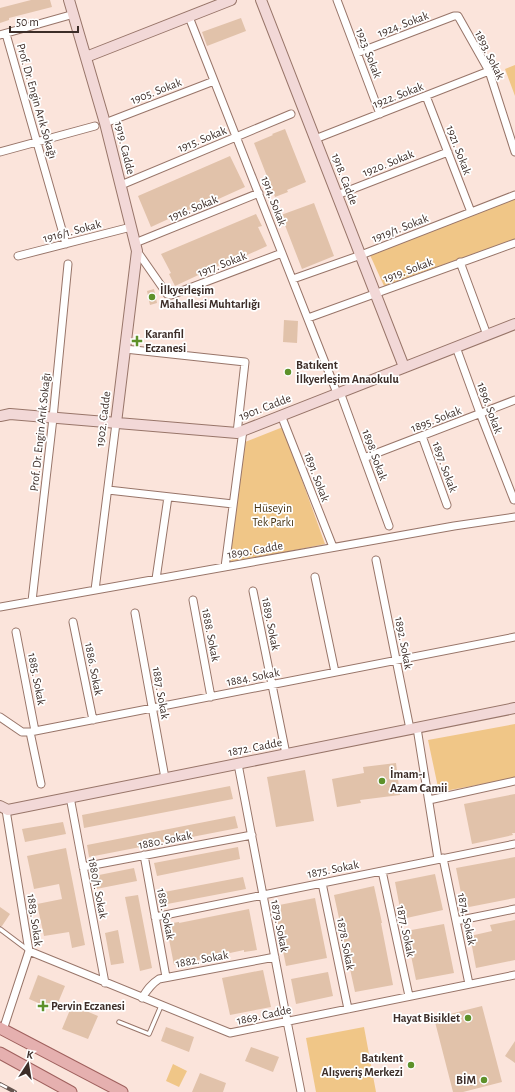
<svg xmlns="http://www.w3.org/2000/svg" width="515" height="1092" font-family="'Alegreya Sans',sans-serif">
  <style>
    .green { fill: #f0c687 }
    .building { fill: #e1c2aa }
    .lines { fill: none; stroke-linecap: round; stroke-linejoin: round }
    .lane-casing { stroke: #987569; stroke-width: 5.5 }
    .street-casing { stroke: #987569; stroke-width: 9 }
    .secondary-casing { stroke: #987569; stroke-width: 12 }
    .primary-casing { stroke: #9f605d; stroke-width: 13 }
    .lane { stroke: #fff; stroke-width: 3.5 }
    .street { stroke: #fff; stroke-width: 7 }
    .secondary { stroke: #f2d8d7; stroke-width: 10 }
    .primary { stroke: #e5b0af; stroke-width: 11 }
    .rail-casing { stroke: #65544e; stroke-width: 4 }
    .rail { stroke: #fff; stroke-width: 2.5; stroke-dasharray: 8; stroke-linecap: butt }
    .poi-dot { fill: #5d912a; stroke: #fff; stroke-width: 1.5 }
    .labels { text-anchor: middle; stroke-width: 3.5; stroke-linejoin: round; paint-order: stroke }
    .street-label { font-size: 12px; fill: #3c2d28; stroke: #fff }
    .poi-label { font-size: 12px; font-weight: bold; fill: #3c2d28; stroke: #fff; text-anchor: start }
    .park-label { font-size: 12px; fill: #463211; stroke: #fff }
  </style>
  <rect width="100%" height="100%" fill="#fbe4db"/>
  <path class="green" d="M515,65V96L505,69Z
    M515,197V239L384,286L370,255Z
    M283,427L325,544L227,564L245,442Z
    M515,724V778L439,792L428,740Z
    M364,1027L376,1092H316L306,1038Z
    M173,1064L187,1071L179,1087L166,1081Z"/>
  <path class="building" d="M31,0H50L52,7L9,18V20L0,23V8Z
    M241,18L246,31L207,46L202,32Z
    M285,129L306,182L287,190L288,192L275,197L254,143L273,135L272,134Z
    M230,156L245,187L203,206L201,204L151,227L138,196Z
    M314,203L334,256L302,269L281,215Z
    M256,214L262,226L258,227L267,246L225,265L224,263L175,286L169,274L171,273L161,254Z
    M154,289L157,303L150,305L147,291Z
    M284,320L298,321L297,343L283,342Z
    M396,763L400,795L360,800L361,803L337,807L332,779L364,773L363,767Z
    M305,770L314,821L276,827L267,777Z
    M230,786L233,799L84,828L82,815Z
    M515,794V833H512L513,835L472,844L464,804Z
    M235,816L238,828L89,857L87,845Z
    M63,822L66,834L25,842L22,829Z
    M238,847L240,859L157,876L154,863Z
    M66,848L85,945L72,948L69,932L44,936L37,904L62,899L59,884L34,889L27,856Z
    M515,857V898L464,908L456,868Z
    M134,868L137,881L96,889L94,876Z
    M435,874L443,910L402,919L395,882Z
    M243,877L246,889L162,905L159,893Z
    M374,886L382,923H381L393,985L355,992L334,895Z
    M138,895L152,968L140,971L125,897Z
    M315,898L327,958L286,966L274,906Z
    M0,907L10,914L2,926H0Z
    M249,909L257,950L244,952V950L174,965L166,924L179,922V923Z
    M515,920V960L476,968L470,936L492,931L490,925Z
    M444,924L454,973L416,980L406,931Z
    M118,930L124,963L111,965L105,933Z
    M263,970L271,1007L230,1015L222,978Z
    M328,972L333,996L296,1004L291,979Z
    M38,975L65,986L55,1010L29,999Z
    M72,1005L98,1016L88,1039L62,1029Z
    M482,1006L502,1082L463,1092H453L434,1018Z
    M166,1027L194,1037L189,1052L161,1041Z
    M515,1041V1063L505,1056Z
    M251,1047L279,1057L273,1072L245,1061Z
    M200,1073L226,1083L223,1092H192Z"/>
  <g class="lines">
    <defs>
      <path id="lane" d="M0,929L28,950
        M119,1022L149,1034L161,1006"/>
      <path id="street" d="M337,0L380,114
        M189,17L337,393
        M6,34L66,244
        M0,35L74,14
        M357,53L454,16H458L489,71L515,152
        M426,96L471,212
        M105,123L214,81
        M315,139L489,71
        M0,152L95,126
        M121,185L291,114
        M337,195L448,152
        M135,243L259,193
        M137,251L167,294L171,295L282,253
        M18,256L131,227
        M460,262L487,335
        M293,279L361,255L515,195
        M308,318L515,243
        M456,347L480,413L514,500
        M125,349L245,362L237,433
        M340,392L389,526
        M281,415L333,547
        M422,436L447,505
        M364,458L515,400
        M108,490L233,504
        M376,560L410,729
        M225,567L243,430
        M315,577L335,672
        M156,579L168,497
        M95,590L116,423
        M253,591L286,754
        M193,600L211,697
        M32,601L53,418L68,264
        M0,607L454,526L515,517
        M135,613L165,778
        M73,622L93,720
        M16,632L35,731
        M0,717L22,732H30L515,637
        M417,728L438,859
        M30,732L41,784
        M238,764L287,1021L301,1092
        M70,797L105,983
        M429,800L515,781
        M144,855L166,977
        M443,858L469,984
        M83,867L252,835
        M382,871L409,996
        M322,883L348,1009
        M155,917L515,844
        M456,921L515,909
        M29,951L230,1033L515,975
        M142,998C147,990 151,984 159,979L275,957
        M3,1030L29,951L6,810"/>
      <path id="secondary" d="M69,0L105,123L137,251L116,423
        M261,0L404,367
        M86,57L231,0
        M0,416L10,414L237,433L515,324
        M0,806L8,810L515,708"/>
      <path id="primary" d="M0,1028L122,1092
        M0,1053L71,1092"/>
    </defs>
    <use href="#lane" class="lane-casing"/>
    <use href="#street" class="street-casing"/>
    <use href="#secondary" class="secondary-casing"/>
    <use href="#primary" class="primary-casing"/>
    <use href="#lane" class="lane"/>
    <use href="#street" class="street"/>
    <use href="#secondary" class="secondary"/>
    <use href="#primary" class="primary"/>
    <defs>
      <path id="rail" d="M0,1084L15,1092"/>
    </defs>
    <use href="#rail" class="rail-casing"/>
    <use href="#rail" class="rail"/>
  </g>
  <g class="poi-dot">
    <circle cx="152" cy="297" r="4"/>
    <path d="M135 335h4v4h4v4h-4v4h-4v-4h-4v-4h4z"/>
    <circle cx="288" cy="372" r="4"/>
    <circle cx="382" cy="781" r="4"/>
    <path d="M41 1000h4v4h4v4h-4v4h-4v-4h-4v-4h4z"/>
    <circle cx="468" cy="1018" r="4"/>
    <circle cx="411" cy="1065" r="4"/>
    <circle cx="484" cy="1080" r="4"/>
  </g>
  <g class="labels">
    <g class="street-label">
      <text transform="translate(403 24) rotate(-21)" y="4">1924. Sokak</text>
      <text transform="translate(369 53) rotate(69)" y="4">1923. Sokak</text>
      <text transform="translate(490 55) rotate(64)" y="4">1893. Sokak</text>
      <text transform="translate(156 91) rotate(-21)" y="4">1905. Sokak</text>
      <text transform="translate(398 95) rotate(-21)" y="4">1922. Sokak</text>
      <text transform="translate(37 101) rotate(74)" y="4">Prof. Dr. Engin Arık Sokağı</text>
      <text transform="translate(202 139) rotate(-22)" y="4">1915. Sokak</text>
      <text transform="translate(125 148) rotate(76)" y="4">1919. Cadde</text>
      <text transform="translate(459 150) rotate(69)" y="4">1921. Sokak</text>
      <text transform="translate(388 163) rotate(-22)" y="4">1920. Sokak</text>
      <text transform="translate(345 179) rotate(69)" y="4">1918. Cadde</text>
      <text transform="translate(274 201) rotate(69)" y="4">1914. Sokak</text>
      <text transform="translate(193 208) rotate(-22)" y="4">1916. Sokak</text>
      <text transform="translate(400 228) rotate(-21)" y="4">1919/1. Sokak</text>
      <text transform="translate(72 231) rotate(-15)" y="4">1916/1. Sokak</text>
      <text transform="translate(222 264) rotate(-21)" y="4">1917. Sokak</text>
      <text transform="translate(408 270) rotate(-20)" y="4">1919. Sokak</text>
      <text transform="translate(265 407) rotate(-21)" y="4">1901. Cadde</text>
      <text transform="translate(490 408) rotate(70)" y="4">1896. Sokak</text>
      <text transform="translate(103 419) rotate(-83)" y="4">1902. Cadde</text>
      <text transform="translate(436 419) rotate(-21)" y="4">1895. Sokak</text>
      <text transform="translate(40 432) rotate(-84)" y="4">Prof. Dr. Engin Arık Sokağı</text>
      <text transform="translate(375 455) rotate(70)" y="4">1898. Sokak</text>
      <text transform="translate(445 467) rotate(70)" y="4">1897. Sokak</text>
      <text transform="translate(317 477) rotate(69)" y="4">1891. Sokak</text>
      <text transform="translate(255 550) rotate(-10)" y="4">1890. Cadde</text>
      <text transform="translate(271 624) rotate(79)" y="4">1889. Sokak</text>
      <text transform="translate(211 635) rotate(79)" y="4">1888. Sokak</text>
      <text transform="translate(404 643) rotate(79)" y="4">1892. Sokak</text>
      <text transform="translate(94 669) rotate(79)" y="4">1886. Sokak</text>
      <text transform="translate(253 677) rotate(-11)" y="4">1884. Sokak</text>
      <text transform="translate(37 679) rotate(79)" y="4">1885. Sokak</text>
      <text transform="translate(161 693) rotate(80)" y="4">1887. Sokak</text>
      <text transform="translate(255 747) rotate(-11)" y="4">1872. Cadde</text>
      <text transform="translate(165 840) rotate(-11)" y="4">1880. Sokak</text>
      <text transform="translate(333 869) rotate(-11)" y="4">1875. Sokak</text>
      <text transform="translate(98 888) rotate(79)" y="4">1880/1. Sokak</text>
      <text transform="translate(166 914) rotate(79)" y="4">1881. Sokak</text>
      <text transform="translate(467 919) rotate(78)" y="4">1874. Sokak</text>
      <text transform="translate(35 920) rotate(82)" y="4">1883. Sokak</text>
      <text transform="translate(280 926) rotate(79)" y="4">1879. Sokak</text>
      <text transform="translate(406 931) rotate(78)" y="4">1877. Sokak</text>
      <text transform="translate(346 944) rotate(79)" y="4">1878. Sokak</text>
      <text transform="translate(202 959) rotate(-10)" y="4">1882. Sokak</text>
      <text transform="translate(264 1015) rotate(-12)" y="4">1869. Cadde</text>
    </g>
    <g class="poi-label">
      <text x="160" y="294">İlkyerleşim<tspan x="160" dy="14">Mahallesi Muhtarlığı</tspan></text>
      <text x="145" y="338">Karanfil<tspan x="145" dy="14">Eczanesi</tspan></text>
      <text x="296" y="369">Batıkent<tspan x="296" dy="14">İlkyerleşim Anaokulu</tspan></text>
      <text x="390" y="778">İmam-ı<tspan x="390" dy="14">Azam Camii</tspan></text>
      <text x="51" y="1010">Pervin Eczanesi</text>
      <text x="460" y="1022" text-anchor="end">Hayat Bisiklet</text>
      <text x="403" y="1062" text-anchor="end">Batıkent<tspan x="403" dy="14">Alışveriş Merkezi</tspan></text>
      <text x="476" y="1084" text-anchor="end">BİM</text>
    </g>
    <g class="park-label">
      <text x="273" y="512">Hüseyin<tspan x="273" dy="14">Tek Parkı</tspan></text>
    </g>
  </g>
  <g transform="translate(28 1064) rotate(12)" stroke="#ffffff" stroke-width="3" paint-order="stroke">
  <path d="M0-3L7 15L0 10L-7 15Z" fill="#3c2d28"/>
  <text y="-6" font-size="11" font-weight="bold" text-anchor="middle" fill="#3c2d28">K</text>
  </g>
  <path d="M10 26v6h68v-6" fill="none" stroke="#3c2d28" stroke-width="2"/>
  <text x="16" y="26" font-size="12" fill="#3c2d28" stroke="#ffffff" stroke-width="3" paint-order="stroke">50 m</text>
</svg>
